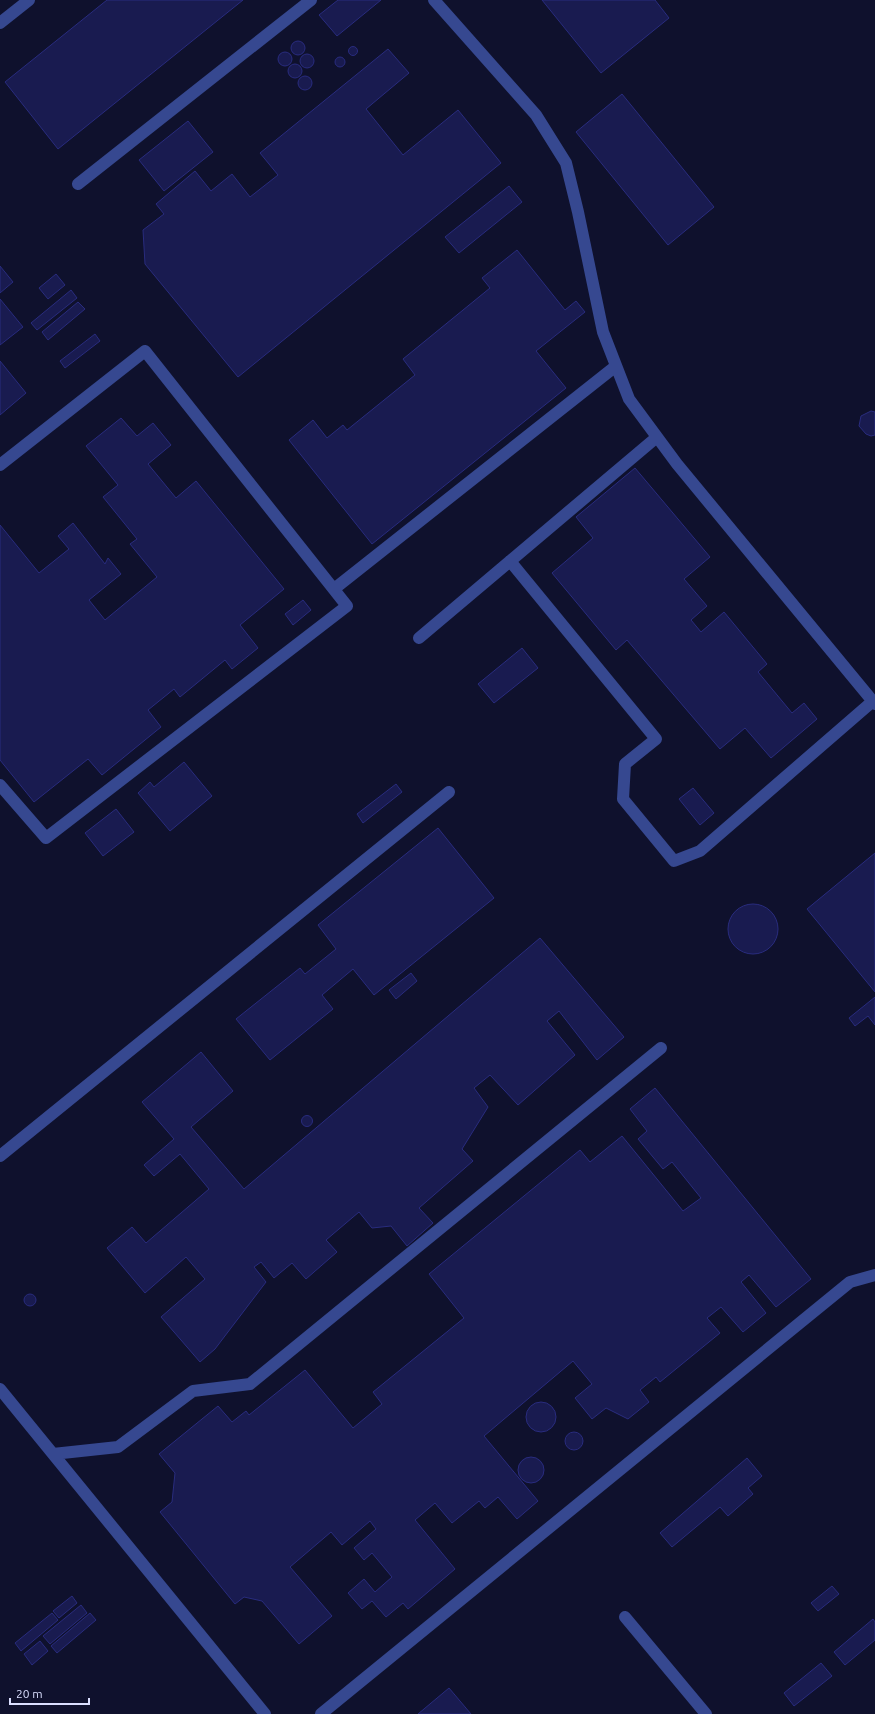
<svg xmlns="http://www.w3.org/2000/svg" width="875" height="1714" font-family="Ubuntu,sans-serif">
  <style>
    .building { fill: #191b50; stroke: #292c7e }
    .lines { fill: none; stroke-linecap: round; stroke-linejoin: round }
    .minor { stroke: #364890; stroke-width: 12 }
  </style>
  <rect width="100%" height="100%" fill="#0f112d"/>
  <path class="building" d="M107,0H243L58,149L5,82Z
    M338,0H381L337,36L319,15Z
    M542,0H655L669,18L601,73Z
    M291 48a7 7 0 1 1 14 0a7 7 0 1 1-14 0Z
    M348.5 51a4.5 4.5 0 1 1 9 0a4.5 4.5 0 1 1-9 0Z
    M388,49L409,73L366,109L403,155L458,110L501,163L238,377L145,264L143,230L164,214L156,204L195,171L211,191L232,174L250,197L278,175L260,153Z
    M278 59a7 7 0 1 1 14 0a7 7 0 1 1-14 0Z
    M300 61a7 7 0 1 1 14 0a7 7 0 1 1-14 0Z
    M335 62a5 5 0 1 1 10 0a5 5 0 1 1-10 0Z
    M288 71a7 7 0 1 1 14 0a7 7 0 1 1-14 0Z
    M298 83a7 7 0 1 1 14 0a7 7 0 1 1-14 0Z
    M622,94L714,207L668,245L576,132Z
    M188,121L213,152L164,191L139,160Z
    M509,186L522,202L459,253L445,237Z
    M517,250L565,310L576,301L585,312L536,351L566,388L372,544L289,440L313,420L327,438L343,425L347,430L415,375L403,359L490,288L482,278Z
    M0,266L13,282L0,293Z
    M56,274L65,285L48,299L39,288Z
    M71,290L77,298L37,330L31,323Z
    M0,299L23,327L0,345Z
    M78,302L85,309L48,340L42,332Z
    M95,334L100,341L65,368L60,361Z
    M0,361L26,393L0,415Z
    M871,411L875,412V435L871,436L866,434L859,426L861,416Z
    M121,418L137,436L153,423L171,445L148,464L176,498L196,481L284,589L240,625L258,648L232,669L225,660L180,697L174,689L148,710L161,727L102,775L88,759L34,802L0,760V525L39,573L69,549L58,536L73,523L105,564L108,558L121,574L89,600L105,620L157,577L130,544L137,539L103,497L118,485L86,446Z
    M635,468L710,557L684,579L707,606L691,620L701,632L724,612L767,664L758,672L792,713L804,703L817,719L771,758L745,728L720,749L627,640L616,650L552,573L593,538L576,517Z
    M303,600L311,610L293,625L285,614Z
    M522,648L538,668L494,703L478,684Z
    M184,762L212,796L170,831L138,793L150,782L154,787Z
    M396,784L402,792L363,823L357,814Z
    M693,788L714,813L700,825L679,799Z
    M116,809L134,832L103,856L85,833Z
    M438,828L494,898L374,995L353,969L322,995L333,1009L270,1060L236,1019L300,968L305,974L336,949L318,925Z
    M875,853V992L807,909Z
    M728 929a25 25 0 1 1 50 0a25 25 0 1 1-50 0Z
    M540,938L624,1037L597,1060L559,1011L547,1021L575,1055L518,1105L490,1075L474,1088L488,1107L462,1149L473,1161L419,1208L433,1223L407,1246L391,1226L372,1228L359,1212L326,1240L337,1252L306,1279L292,1263L274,1278L261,1262L254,1267L266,1282L215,1349L200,1362L161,1317L205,1279L186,1257L145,1293L107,1248L132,1227L146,1243L209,1189L180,1154L154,1176L144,1165L174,1139L142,1102L201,1052L233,1091L191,1127L244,1189Z
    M411,973L417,981L396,999L389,990Z
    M875,997V1025L868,1016L855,1026L849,1018Z
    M655,1088L811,1279L776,1307L749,1275L741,1282L766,1313L743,1332L721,1307L707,1318L720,1333L660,1382L656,1377L640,1390L649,1402L628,1419L606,1408L592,1419L575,1398L592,1384L573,1361L484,1436L538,1501L517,1519L498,1497L485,1508L479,1501L452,1523L435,1503L415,1520L455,1569L408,1609L403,1603L386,1617L372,1601L362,1609L348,1593L364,1579L375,1592L392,1577L372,1553L364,1560L354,1548L376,1529L370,1521L342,1545L331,1532L290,1567L332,1616L299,1644L262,1601L244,1597L235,1604L160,1512L172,1502L175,1473L159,1454L218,1406L232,1422L246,1411L249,1415L305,1370L353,1428L382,1404L373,1392L464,1318L429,1274L580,1150L590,1162L622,1136L683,1211L701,1198L672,1162L663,1169L638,1139L647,1131L630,1109Z
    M301.5 1121a5.5 5.5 0 1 1 11 0a5.5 5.5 0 1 1-11 0Z
    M24 1300a6 6 0 1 1 12 0a6 6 0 1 1-12 0Z
    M526 1417a15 15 0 1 1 30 0a15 15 0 1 1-30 0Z
    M565 1441a9 9 0 1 1 18 0a9 9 0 1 1-18 0Z
    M518 1470a13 13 0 1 1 26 0a13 13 0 1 1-26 0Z
    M747,1458L762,1476L748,1488L753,1494L728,1516L720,1507L672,1547L660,1533Z
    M832,1586L839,1594L818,1611L811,1603Z
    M72,1596L77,1603L59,1618L53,1611Z
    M81,1605L87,1613L50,1644L43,1636Z
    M52,1613L58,1620L21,1651L15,1643Z
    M90,1613L96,1620L57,1653L51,1646Z
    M873,1619L875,1622V1640L845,1665L834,1652Z
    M40,1641L48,1651L32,1665L24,1654Z
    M821,1663L832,1676L794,1706L784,1693Z
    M449,1688L471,1714H418Z"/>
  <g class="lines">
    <path class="minor" d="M434,0L536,115L566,163L578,212L603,332L629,399L677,464L875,704
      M0,23L29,0
      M78,184L311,0
      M0,465L145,351L347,606L46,838L0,785
      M510,561L656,739L625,764L623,799L674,861L700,851L873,701
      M334,589L616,366
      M419,638L657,437
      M0,1156L449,792
      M0,1389L265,1714
      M53,1454L118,1447L193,1391L250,1384L661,1048
      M625,1617L706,1714
      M321,1714L850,1282L875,1275"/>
  </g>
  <path d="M10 1698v6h79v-6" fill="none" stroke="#dbdfff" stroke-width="2"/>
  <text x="16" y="1698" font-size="12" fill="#dbdfff" stroke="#0f112d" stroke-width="3" paint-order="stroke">20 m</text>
</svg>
